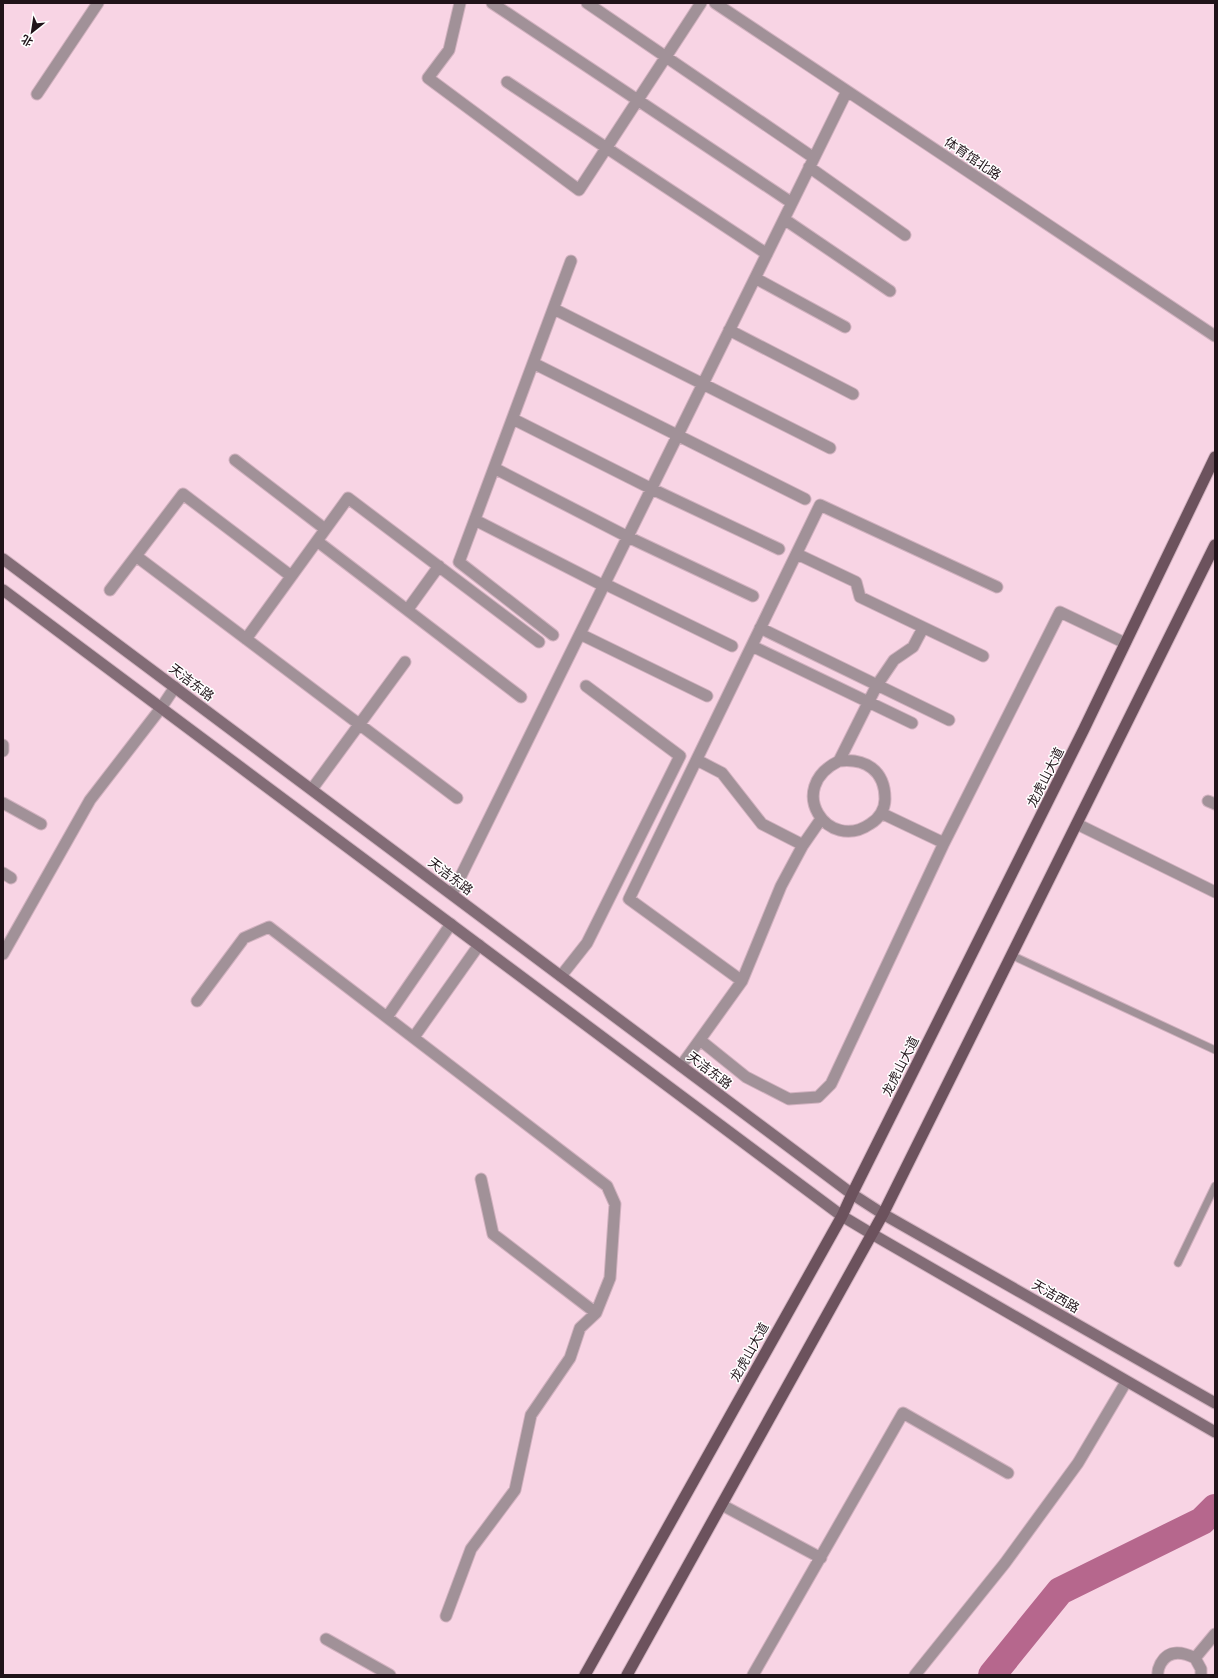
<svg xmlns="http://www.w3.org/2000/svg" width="1218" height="1678" font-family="'Asap Condensed','Noto Sans SC',sans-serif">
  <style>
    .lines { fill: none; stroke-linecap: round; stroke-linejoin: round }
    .river { stroke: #b6678d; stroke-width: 28 }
    .service-casing { stroke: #d1b1bf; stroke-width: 9 }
    .minor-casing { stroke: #d1b1bf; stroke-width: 13 }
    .secondary-casing { stroke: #d1b1bf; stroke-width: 13 }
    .primary-casing { stroke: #d1b1bf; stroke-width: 13 }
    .service { stroke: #a19198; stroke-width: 7 }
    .minor { stroke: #a19198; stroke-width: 11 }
    .secondary { stroke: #826c76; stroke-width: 11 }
    .primary { stroke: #6c525d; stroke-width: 11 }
    .labels { text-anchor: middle; stroke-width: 3; stroke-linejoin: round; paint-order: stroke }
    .street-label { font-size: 13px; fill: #201319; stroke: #fff }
  </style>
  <rect width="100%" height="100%" fill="#f8d4e4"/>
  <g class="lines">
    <path class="river" d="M992,1675L1060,1591L1202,1521L1215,1508"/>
    <defs>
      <path id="service" d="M1011,955L1215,1050
        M1178,1263L1215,1186"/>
      <path id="minor" d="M460,3L449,50L428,78L579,190L701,3
        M492,3L792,203
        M587,3L814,158
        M715,3L1215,336
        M507,82L767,254
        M37,94L98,3
        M809,167L905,235
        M784,219L890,291
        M755,278L845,327
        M554,309L830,448
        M729,330L853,394
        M533,363L805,499
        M513,419L652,489L779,549
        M235,460L325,529
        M494,468L628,537L753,596
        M475,520L604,586
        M317,541L521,697
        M797,554L856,582L860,597L983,656
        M136,556L457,798
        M605,584L732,646
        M110,590L183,494L291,576
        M408,609L439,566
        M760,628L949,720
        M580,634L707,696
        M553,635L459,562L571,261
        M246,639L348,498L539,642
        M752,646L912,723
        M3,745V751
        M697,760L722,773L762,824L803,845L821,819
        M839,761C865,758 885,770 885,799C885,809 879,819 870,824C828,853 784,788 839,761L877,685L894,660L913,647L923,628
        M312,789L405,662
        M1208,801L1215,804
        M3,803L41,824
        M881,813L944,843
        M1077,824L1215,892
        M3,873L11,878
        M452,894L847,91
        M3,954L90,800L161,708L175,687
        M561,976L587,943L680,756L586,686
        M742,981L629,899L820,505L997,587
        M197,1001L244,938L269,927L607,1186L615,1204L610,1278L596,1313L580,1328L570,1358L531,1415L515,1490L471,1549L446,1616
        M387,1017L451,924
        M414,1037L479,945
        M700,1040L746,1077L789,1099L818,1097L831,1084L944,843L1060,612L1125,643
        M681,1066L742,981L781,886L803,845
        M481,1179L493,1234L596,1313
        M722,1505L821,1558
        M326,1639L390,1675
        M1195,1658L1215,1634
        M753,1675L903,1413L1008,1473
        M915,1675L1005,1563L1078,1463L1126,1382
        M1158,1675C1157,1670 1159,1667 1161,1663C1169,1649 1183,1652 1195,1658L1201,1669V1675"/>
      <path id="secondary" d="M3,559L852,1194L883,1214L1215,1403
        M3,590L842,1216L872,1234L1215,1432"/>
      <path id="primary" d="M585,1675L842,1216L852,1194L1084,729L1215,457
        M627,1675L883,1214L1215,545"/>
    </defs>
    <use href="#service" class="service-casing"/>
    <use href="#minor" class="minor-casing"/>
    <use href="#secondary" class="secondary-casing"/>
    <use href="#primary" class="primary-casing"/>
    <use href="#service" class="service"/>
    <use href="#minor" class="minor"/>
    <use href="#secondary" class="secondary"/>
    <use href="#primary" class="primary"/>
  </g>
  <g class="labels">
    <g class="street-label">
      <text transform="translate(973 158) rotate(34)" y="5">体育馆北路</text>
      <text transform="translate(192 682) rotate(37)" y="5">天洁东路</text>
      <text transform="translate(1045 777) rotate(-63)" y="5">龙虎山大道</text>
      <text transform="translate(451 876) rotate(37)" y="5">天洁东路</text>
      <text transform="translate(900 1066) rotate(-63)" y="5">龙虎山大道</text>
      <text transform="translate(710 1070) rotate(37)" y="5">天洁东路</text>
      <text transform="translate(1056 1296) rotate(30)" y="5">天洁西路</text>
      <text transform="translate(749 1352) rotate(-61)" y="5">龙虎山大道</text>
    </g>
  </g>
  <rect width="1218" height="1678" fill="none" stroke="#201319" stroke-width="8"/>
  <g transform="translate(32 32) rotate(210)" stroke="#ffffff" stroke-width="3" paint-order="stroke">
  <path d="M0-3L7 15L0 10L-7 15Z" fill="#201319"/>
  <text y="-6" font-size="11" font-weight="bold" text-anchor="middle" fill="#201319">北</text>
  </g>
</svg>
